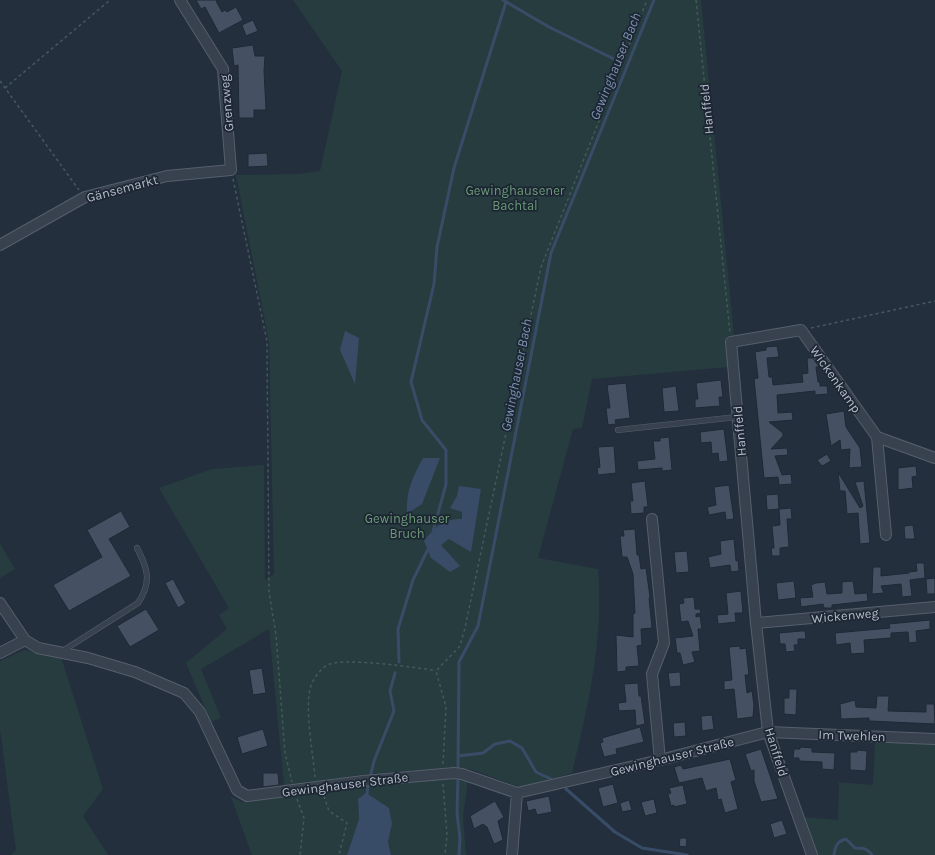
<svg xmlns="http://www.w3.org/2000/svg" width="935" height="855" font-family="Karla,sans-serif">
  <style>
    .green { fill: #263c3f }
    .water { fill: #394c67 }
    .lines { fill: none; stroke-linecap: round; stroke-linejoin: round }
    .stream { stroke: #394c67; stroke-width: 3 }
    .building { fill: #455162; stroke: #1f2835 }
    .service-casing { stroke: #565f6c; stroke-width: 6 }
    .minor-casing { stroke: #565f6c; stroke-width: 12 }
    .path { stroke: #44595c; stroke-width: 1.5; stroke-dasharray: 3 3; stroke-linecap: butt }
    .service { stroke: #38414e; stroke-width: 5 }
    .minor { stroke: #38414e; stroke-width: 10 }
    .labels { text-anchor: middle; stroke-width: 3.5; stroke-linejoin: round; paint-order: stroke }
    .street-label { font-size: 13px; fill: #b4bcc9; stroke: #1d2633 }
    .park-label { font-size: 13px; fill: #6b9a76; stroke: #1d2633 }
    .water-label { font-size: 14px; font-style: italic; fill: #7c92b1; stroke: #1d2633 }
  </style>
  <rect width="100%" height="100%" fill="#242f3e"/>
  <path class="green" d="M293,0H701L734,335L727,336L729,367L592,379L582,428L573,429L538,558L598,569C604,637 588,707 572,773L541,783L520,787L473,770L456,767L366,774L284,786L269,629L201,669L221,718L211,722L186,663L227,629L219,615L229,608L159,488L212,469L264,465L265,580L274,574L269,342L236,175L298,174L320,171L342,71Z
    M0,544L15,569L0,578Z
    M24,650L61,657L103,789L83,816L108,855H11L16,850L0,729V661Z
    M875,741L935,743V855H818L804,817L838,820L839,782L873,785Z
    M456,778L468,780L463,816L466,854L468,855H391L388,842L392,824L358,799L359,819L347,855H252L231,797L242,802L355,788Z"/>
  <path class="water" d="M345,331L359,338L355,384L340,350Z
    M423,458H440L422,504L407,514C406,491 412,478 423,458Z
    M459,486L481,489L471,552L449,539L441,545L460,566L450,572L431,558L424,541C435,527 443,519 462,519V512L450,508L457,496Z
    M366,793L389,808L392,824L388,842L391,855H347L359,819L358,799Z"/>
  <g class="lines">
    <path class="stream" d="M503,0L549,27L616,60
      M433,532L446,484V450L422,420L411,382L434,284L437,247L454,168L506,2
      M399,662L398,629L413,580L429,547
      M458,756L483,753L495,744L510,741L522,748L536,772L551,779
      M458,768L459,662L478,626L551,253L654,0
      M370,778L374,761L394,711L390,691L395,673
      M458,778L457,813L460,838L459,855
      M566,789L615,832L642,848L687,855
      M367,795L368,783
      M834,855C835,847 837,841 846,839L855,848C863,848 867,848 872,855"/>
  </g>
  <path class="building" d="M196,0H219L216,1L222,12L225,10L227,12L236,7L243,20L219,33L205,7L201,9Z
    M253,20L258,31L246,36L242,25Z
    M253,45L255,56H265L264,71L266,110H254V118H239L238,65L234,66L232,48Z
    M267,153L268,166L248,167V154Z
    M777,346L779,357L767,358L769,377H772L773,385L803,382L802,374L808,373L807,358H813L819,367H816L818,382H820V386H827L828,394L815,395V391L777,395L778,413L792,412L793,420L769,422L783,433V436L771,449L787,448L788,455L775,456L782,475L791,474L792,484L779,485L778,477L764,478L754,379L758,378L755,352L766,350V347Z
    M721,380L723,397H719L720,406L695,408V399H698L696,383Z
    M626,383L630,418L615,420L616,424L608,425L606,408H610L607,385Z
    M676,386L679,411L664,412L662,388Z
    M844,411L846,427L860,448L862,467L849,468L850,449L841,450L840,440L831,446L826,414Z
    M724,429L728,461L719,462L718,453L712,454L711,442L701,443L700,432Z
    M669,437L672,470L662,471V468L638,470L637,461L655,459L653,441H660V438Z
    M614,446L616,473L598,475L597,468L600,467L598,447Z
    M827,454L831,461L822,466L817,460Z
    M916,466L917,476L912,477L913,488L898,490V468Z
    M838,472L860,508L863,506L855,482L864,481L870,543L860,544L858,513L847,514L845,491H840Z
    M645,481L648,507H644V513L631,514L630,501H633L631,483Z
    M729,485L734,519L726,520L725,512L709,515L707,507L716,505L714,487Z
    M778,494L779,509L791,508L792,519H787L789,547L780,548V556H772L771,548H774L772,526L780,525L779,509L767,510L766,495Z
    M121,511L130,527L109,539L131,576L69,611L53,585L102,557L87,530Z
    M913,525L915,539H905L904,526Z
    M635,529L637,555H639L641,569L646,568L650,597L649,598L652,628L641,629L642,645L637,646L639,666L626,667V671L617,672L616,635L633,637V614L635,613L633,574L627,557H622L620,536H624L623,530Z
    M734,539L736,561L738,560L739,571L731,572L730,565L710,568L708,557L721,554L720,541Z
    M687,551L689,572L676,573L674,552Z
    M916,563H924L925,578L910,580L912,596L902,597L901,584L881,586L884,593L872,594L873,567H881V576L909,573V572L917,571Z
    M935,578V594H927L926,579Z
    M173,579L186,603L178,608L165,583Z
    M794,581L796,598L778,600L776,583Z
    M853,581L855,594L867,593L868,601L832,605V608H824L823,604L801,607L800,598L813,597L811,585L816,583L825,582L827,594L842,593V582Z
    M741,591L743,613H735L736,622L718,624L717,615L728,614L726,593Z
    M694,597L695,609H700L701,613L696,614V617L700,616L702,629H698L700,651L692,652L695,662L683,665L680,653H677L675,638L693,636L688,621L681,622L679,604L684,603L683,598Z
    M146,609L159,630L130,647L117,626Z
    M930,620V629L916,631L917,642L909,643L908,632L891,633V638L864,640L865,653L851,654L850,643L836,645L835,633L890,628L889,624Z
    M801,631H805L806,639H798V645H794L795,651L786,652L785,644H780L779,633Z
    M740,646V649L746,648L749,675H745L747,693L752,691L754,705L753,717L737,719L734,689L724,690V681L732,680L729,647Z
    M262,668L266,693L253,695L249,670Z
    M680,672L681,686L670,687L668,673Z
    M638,683L639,696H641L645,724L636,726L635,710L619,711L618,703L626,702L624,684Z
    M789,689H797L796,715L784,714V698H789Z
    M877,696H889L888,711L926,712V704H934L935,724L869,721V718L841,719L840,704L855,700L856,707L876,708Z
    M712,715L714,729L702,731L701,716Z
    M685,722L686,736L674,737L673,723Z
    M640,727L644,742L616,749L617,754L604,757L600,743L603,742L602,738Z
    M263,729L268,746L242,754L237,737Z
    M800,747L812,748V752L835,753L834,770L822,769V762L799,761V758H793L794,749H800Z
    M761,749L778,799L761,802L754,781V770L751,771L745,754Z
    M857,750L867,751L866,771L850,770V752H857Z
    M730,759L736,780L731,782L738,809L725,813L721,799L718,800L716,788L706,791L702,778L679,783L674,767L681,765L683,769Z
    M263,773H278L279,785L263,787Z
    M613,784L618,803L603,807L598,788Z
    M683,785L687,804L674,807V805L671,806L668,794L671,793L669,788Z
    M549,796L552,812L537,815L535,809L528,811L526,801Z
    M654,799L657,813L645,816L641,802Z
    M629,800L632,810L622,812L620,803Z
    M495,801L504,817L498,821L503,840L494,844L487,827L483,824L474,829L470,816Z
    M782,820L787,834L774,838L770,824Z
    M680,838H687L686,847L679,846Z"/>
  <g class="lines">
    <defs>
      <path id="service" d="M618,430L737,417
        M61,652L138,603C152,582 148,569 137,548"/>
      <path id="minor" d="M0,245L85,197L167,176L231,170L223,69L180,0
        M877,437L886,535
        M652,519L664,643L652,674L660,760
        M0,603L25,640L38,648L88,658L135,672L184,693L200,712L237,790L247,796L363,781L454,773L462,774L517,793L660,760L768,732L935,739
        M756,623L935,607
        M0,653L25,640
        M512,855L517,793
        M812,855L768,732L756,623L731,342L801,330L877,437L935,458"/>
    </defs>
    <use href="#service" class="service-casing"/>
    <use href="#minor" class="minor-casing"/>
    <path class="path" d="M696,0L730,333
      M0,81L79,190
      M5,88L110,0
      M233,179L267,341L269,592L276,635L285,753L292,782
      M811,328L935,301
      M443,764L446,707L436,671L460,646L465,628L541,267L647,0
      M315,777C313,755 305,710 310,689C312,680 321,667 330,664C345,658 418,667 436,671
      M443,784L447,835L445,855
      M324,796L329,811L347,823L339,855
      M297,799L304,818L300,855"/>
    <use href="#service" class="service"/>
    <use href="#minor" class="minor"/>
  </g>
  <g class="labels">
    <g class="street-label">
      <text transform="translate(226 103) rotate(-95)" y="5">Grenzweg</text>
      <text transform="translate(706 109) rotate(-96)" y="5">Hanffeld</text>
      <text transform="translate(122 188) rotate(-15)" y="5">Gänsemarkt</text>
      <text transform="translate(836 379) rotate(55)" y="5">Wickenkamp</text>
      <text transform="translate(739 431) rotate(-95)" y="5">Hanffeld</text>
      <text transform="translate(845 615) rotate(-5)" y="5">Wickenweg</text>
      <text transform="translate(852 735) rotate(2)" y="5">Im Twehlen</text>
      <text transform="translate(777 752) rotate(73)" y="5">Hanffeld</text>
      <text transform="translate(672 756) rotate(-14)" y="5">Gewinghauser Straße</text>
      <text transform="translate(345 784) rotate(-7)" y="5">Gewinghauser Straße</text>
    </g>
    <g class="park-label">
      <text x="515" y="195">Gewinghausener<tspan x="515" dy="15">Bachtal</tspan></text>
      <text x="407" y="523">Gewinghauser<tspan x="407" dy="15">Bruch</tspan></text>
    </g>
    <g class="water-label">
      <text transform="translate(615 66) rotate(-68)" y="5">Gewinghauser Bach</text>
      <text transform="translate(516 375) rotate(-79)" y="5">Gewinghauser Bach</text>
    </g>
  </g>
</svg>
